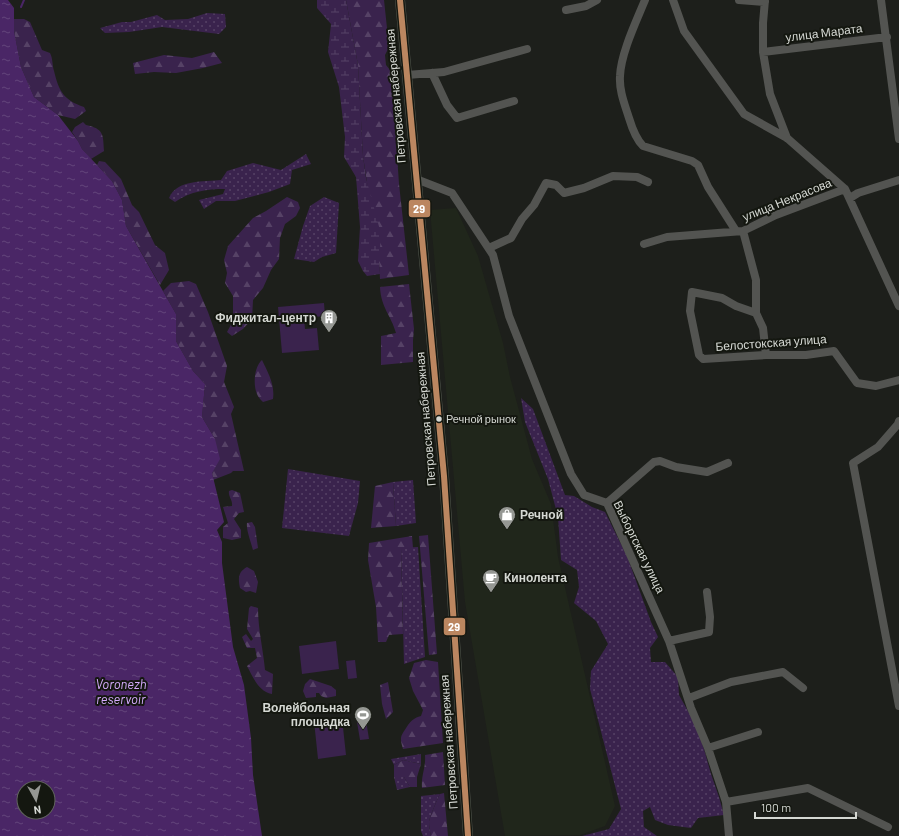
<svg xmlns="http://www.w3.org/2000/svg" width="899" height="836" font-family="Barlow,sans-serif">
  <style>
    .built { fill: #20261b }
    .green { fill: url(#green-dots) }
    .forest { fill: url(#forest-firs) }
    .wetland { fill: url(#wetland-marsh) }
    .pitch { fill: #3a234d }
    .water { fill: url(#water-ripples); fill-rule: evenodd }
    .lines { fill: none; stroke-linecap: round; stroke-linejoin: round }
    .stream { stroke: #4a2666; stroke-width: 2 }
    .minor { stroke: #535451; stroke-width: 8 }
    .major { stroke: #545950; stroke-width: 10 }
    .bus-1-casing { stroke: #141710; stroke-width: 9 }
    .bus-1 { stroke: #bb8660; stroke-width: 6 }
    .bus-dot { fill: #d5d8d3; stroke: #141710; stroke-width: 1.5 }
    .labels { text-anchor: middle; stroke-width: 4; stroke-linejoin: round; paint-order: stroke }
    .bus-label { font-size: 11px; fill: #d5d8d3; stroke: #141710; text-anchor: start }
    .street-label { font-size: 12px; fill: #d5d8d3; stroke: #141710 }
    .poi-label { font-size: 12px; font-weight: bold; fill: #d5d8d3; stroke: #141710; text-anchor: end }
    .water-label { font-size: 13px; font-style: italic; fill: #d5abfd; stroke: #141710 }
    .line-badge { stroke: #141710; stroke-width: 1.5 }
    .badge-label { font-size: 11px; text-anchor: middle; font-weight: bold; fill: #fff }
  </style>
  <defs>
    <pattern id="green-dots" width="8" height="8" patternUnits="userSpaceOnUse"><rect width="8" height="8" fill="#3a234d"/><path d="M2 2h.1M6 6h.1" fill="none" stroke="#564266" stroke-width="1.8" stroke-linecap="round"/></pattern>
    <pattern id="forest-firs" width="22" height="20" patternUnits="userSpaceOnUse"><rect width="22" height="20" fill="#3a234d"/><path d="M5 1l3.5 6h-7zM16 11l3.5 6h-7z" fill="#564266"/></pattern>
    <pattern id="wetland-marsh" width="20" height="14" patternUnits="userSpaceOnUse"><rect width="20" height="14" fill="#3a234d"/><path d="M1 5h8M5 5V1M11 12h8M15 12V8" fill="none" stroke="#564266"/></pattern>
    <pattern id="water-ripples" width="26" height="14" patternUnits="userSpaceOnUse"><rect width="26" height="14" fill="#4a2666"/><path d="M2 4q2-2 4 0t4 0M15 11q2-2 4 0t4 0" fill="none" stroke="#63457b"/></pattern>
  </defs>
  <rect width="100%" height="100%" fill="#1d1f1b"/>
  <path class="built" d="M456,208L478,256L503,343L510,377L532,459L551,504L558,557L615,806L605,826L580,835L505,836L465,602L430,210Z"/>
  <path class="green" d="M207,13L225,14L226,27L219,34L162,27L129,32L105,33L100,28L122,22H131L157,15L165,20L188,19Z
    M306,154L311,164L292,170L290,184L269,192L235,201H216L204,209L199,200L223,194L225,189C207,189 191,191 175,202L169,198C177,179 204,182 221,180L227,171L253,163L281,170Z
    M324,197L339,203L336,253L322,257L314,262L294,259L303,226L310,206Z
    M521,398L533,409L565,495L574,496L592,507L605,512L627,556L651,622L658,637L650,648L651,662H665L678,677L679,695L693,720L704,749L711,774L719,797L724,815L698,818L691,828L668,825L655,820L650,807L643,811L644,827L657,836H582L609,829L621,809L590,689L591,671L608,644L596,621L574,603L579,587L577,570L561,560L558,517L548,479L525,422Z
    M288,469L360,481L358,503L349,536L282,528Z
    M413,480L416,523L396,526L393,482Z
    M418,547L425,657L404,664L401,548Z
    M421,754V764L403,760L394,765L391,759Z
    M394,777H404L410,787L397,790Z
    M440,794C438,797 429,819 429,822C429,827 430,832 431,836H423L421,831V796Z"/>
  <path class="forest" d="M346,0H384L389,47L385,55L386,65L390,70L393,96L399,184L409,275L380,279L379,262L363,156L358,65Z
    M14,19H24L30,22L42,50L50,53C53,59 52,64 54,71C59,92 64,100 84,107L86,111L75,119L58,115L34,97L21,67L14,31Z
    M214,52L222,63L203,68L176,73L154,72L135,74L133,63L164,55L192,58Z
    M83,122L86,125C104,129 103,134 104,151L91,159L82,149L78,141L72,132L75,127Z
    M99,161L105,162L121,179L132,205L139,212L155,245L165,253L169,270L160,285L126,226L122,200L112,181L97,165Z
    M287,197L298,202L300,208L296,216L285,224L280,238L279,259L271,270L263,288L253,300L252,319L243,329L232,336L227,332L233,321V296L225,283L227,273L224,260L228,246L253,218L266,211Z
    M189,281L196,284L208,312L227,366L224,382L234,407L231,414L244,471H233L231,473L213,480L212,473L215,439L202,417L205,384L193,371L176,341V314L163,291L171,283Z
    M409,284L414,329L413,340V362L381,365V336L396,333C391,315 381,308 380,287Z
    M262,360C268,373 275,384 273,399L263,402C260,399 258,397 257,394C253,385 254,367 262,360Z
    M393,482L396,526L371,528L375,486Z
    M232,490L240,493L244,512L239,513L234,519L241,530V538L232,540L223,538V527L228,523L223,507L232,506C233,500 228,497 229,491Z
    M252,522L255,527L258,548L253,550C251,542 246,530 247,523Z
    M428,535L437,654L429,655L419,536Z
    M412,536L413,548H401L403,634L389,635L386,642H378L376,607L368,560L369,543Z
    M247,567L254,571L258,582L256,593L250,591L246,592L240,588C238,578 238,572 247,567Z
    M251,606L258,608C258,629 263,649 265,670L273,674L272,694C258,691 253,677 247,666L257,658L255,648H247L242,637L246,634L251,641L253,639L247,629L249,608Z
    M426,660L438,662L443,743L403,749C399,736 401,736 408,725C412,720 414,718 421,716L423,710L413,691L409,678L414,663Z
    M310,679L331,686L336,690V696L326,698L321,696L319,693H316V697L306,698L303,691L305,684Z
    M388,682L393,712L386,719L382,704L380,685Z
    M443,752L445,785L422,788C421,775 426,768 425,755Z
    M403,760L421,764L417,777V787H410L404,777H394V765Z
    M444,793L448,836H431C430,832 429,827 429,822C429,819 438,797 440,794Z"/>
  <path class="wetland" d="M317,0H346L358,65L363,156L366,178L381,234L379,262L380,274L367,276L363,271L358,261L360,227L356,177L344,157L345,137L339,87L328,52L331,24L317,8Z"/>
  <path class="pitch" d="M324,303L325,316L304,318L305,329L317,328L319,350L282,353L278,307Z
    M336,641L339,669L302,674L299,646Z
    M355,660L357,678L348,679L346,661Z
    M342,718L346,755L318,759L314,721Z
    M366,720L369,739L360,740L357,722Z"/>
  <path class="water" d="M0,0H8L14,8V31L21,67L34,97L58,115L78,141L82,149L112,181L122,200L126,226L176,314V341L193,371L205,384L202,417L215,439L220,459L212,473L224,522L217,530L222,542V563L233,647L244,685L251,738L253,775L262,836H0ZM24,788H48V812H24Z"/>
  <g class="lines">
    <path class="stream" d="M21,7L24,0"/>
    <path class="minor" d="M645,0C636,22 621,53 620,76C619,91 625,105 629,118C632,128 636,139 643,146L692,161L698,165L708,187L736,231
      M673,0L684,31L744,114L787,138L845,189L899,306
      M739,0L765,2
      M765,0L763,23V52L770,94L787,138
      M881,0L899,139
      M566,10L586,6L597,0
      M763,52L887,37
      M432,73L447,105L457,118L514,101
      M407,75L444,72L527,49
      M416,179L452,193L493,255L509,316L571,474L584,495L607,503L669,641L691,708L708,748L726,802L729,836
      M850,198L858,193L899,180
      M743,231L756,280V313L763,328L766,355
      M644,244L667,237L743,231L776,215L845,189
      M489,248L511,238L522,219L534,205L546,183L556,185L564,193L584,188L613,176L637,177L648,182
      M756,313L736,306L722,298L692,292L690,311L699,355L703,359L766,355H806L834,351L857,383L876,386L899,380
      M899,421L898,424L878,447L853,463L899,706
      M607,503L654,462L660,461L676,467L707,472L728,463
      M669,641L709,632L710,617L707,592
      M689,698L731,682L783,672L803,688
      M708,748L758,732
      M726,802L808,788L888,827"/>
    <path class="major" d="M400,0L444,476L468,836"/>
    <defs>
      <path id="bus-1" d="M400,0L444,476L468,836"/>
    </defs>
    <use href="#bus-1" class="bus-1-casing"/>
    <use href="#bus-1" class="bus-1"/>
  </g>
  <defs>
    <symbol id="building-pin" viewBox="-11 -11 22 30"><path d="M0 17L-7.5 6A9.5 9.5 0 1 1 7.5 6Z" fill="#959793" stroke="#141710"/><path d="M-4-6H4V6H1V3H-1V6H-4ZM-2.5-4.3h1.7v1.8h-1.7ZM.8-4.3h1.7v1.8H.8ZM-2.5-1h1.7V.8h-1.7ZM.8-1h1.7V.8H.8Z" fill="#fff"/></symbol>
    <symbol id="shop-pin" viewBox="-11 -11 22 30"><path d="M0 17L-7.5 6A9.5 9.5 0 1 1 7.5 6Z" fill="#959793" stroke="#141710"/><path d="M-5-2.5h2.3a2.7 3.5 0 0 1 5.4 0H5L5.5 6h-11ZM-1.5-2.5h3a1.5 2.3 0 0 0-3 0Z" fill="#fff"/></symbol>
    <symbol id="cafe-pin" viewBox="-11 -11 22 30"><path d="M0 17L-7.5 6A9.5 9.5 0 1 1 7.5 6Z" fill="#959793" stroke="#141710"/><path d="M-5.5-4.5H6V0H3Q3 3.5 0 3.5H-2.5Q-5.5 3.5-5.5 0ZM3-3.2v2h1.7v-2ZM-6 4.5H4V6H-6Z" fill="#fff"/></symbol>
    <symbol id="stadium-pin" viewBox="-11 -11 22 30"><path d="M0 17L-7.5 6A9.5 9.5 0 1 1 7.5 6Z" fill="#959793" stroke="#141710"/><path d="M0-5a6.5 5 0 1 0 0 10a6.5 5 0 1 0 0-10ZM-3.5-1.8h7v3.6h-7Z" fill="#fff"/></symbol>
  </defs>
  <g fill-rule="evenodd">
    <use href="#building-pin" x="319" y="308" width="20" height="27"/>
    <use href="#shop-pin" x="497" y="505" width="20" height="27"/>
    <use href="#cafe-pin" x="481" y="568" width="20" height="27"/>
    <use href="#stadium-pin" x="353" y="705" width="20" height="27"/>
  </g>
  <circle class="bus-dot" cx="439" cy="419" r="3.5"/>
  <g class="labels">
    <g class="bus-label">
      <text x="446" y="423">Речной рынок</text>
    </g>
    <g class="street-label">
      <text transform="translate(824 33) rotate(-7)" y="4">улица Марата</text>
      <text transform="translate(396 96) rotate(-95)" y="4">Петровская набережная</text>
      <text transform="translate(787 200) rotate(-22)" y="4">улица Некрасова</text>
      <text transform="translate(771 343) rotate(-4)" y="4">Белостокская улица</text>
      <text transform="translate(426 419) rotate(-95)" y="4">Петровская набережная</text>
      <text transform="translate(639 547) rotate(64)" y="4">Выборгская улица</text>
      <text transform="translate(449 742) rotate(-94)" y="4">Петровская набережная</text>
    </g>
    <g class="poi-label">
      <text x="316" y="322">Фиджитал-центр</text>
      <text x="520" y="519" text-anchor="start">Речной</text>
      <text x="504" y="582" text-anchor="start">Кинолента</text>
      <text x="350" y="712">Волейбольная<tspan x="350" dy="14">площадка</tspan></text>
    </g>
    <g class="water-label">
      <text x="121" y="689">Voronezh<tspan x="121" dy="15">reservoir</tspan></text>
    </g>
  </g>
  <g class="line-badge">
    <rect x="408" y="199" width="23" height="19" rx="4" fill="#bb8660"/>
    <rect x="443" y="617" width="23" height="19" rx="4" fill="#bb8660"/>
  </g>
  <g class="badge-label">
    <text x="419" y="213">29</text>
    <text x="454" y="631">29</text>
  </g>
  <g transform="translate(36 800) rotate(172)"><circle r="19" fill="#141710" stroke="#61645e"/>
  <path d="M0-3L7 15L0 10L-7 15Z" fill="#959793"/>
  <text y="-6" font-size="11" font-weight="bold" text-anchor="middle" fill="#d5d8d3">N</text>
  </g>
  <path d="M755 812v6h101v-6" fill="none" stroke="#d5d8d3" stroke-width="2"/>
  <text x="761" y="812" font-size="12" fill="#d5d8d3" stroke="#141710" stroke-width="3" paint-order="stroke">100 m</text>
</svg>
